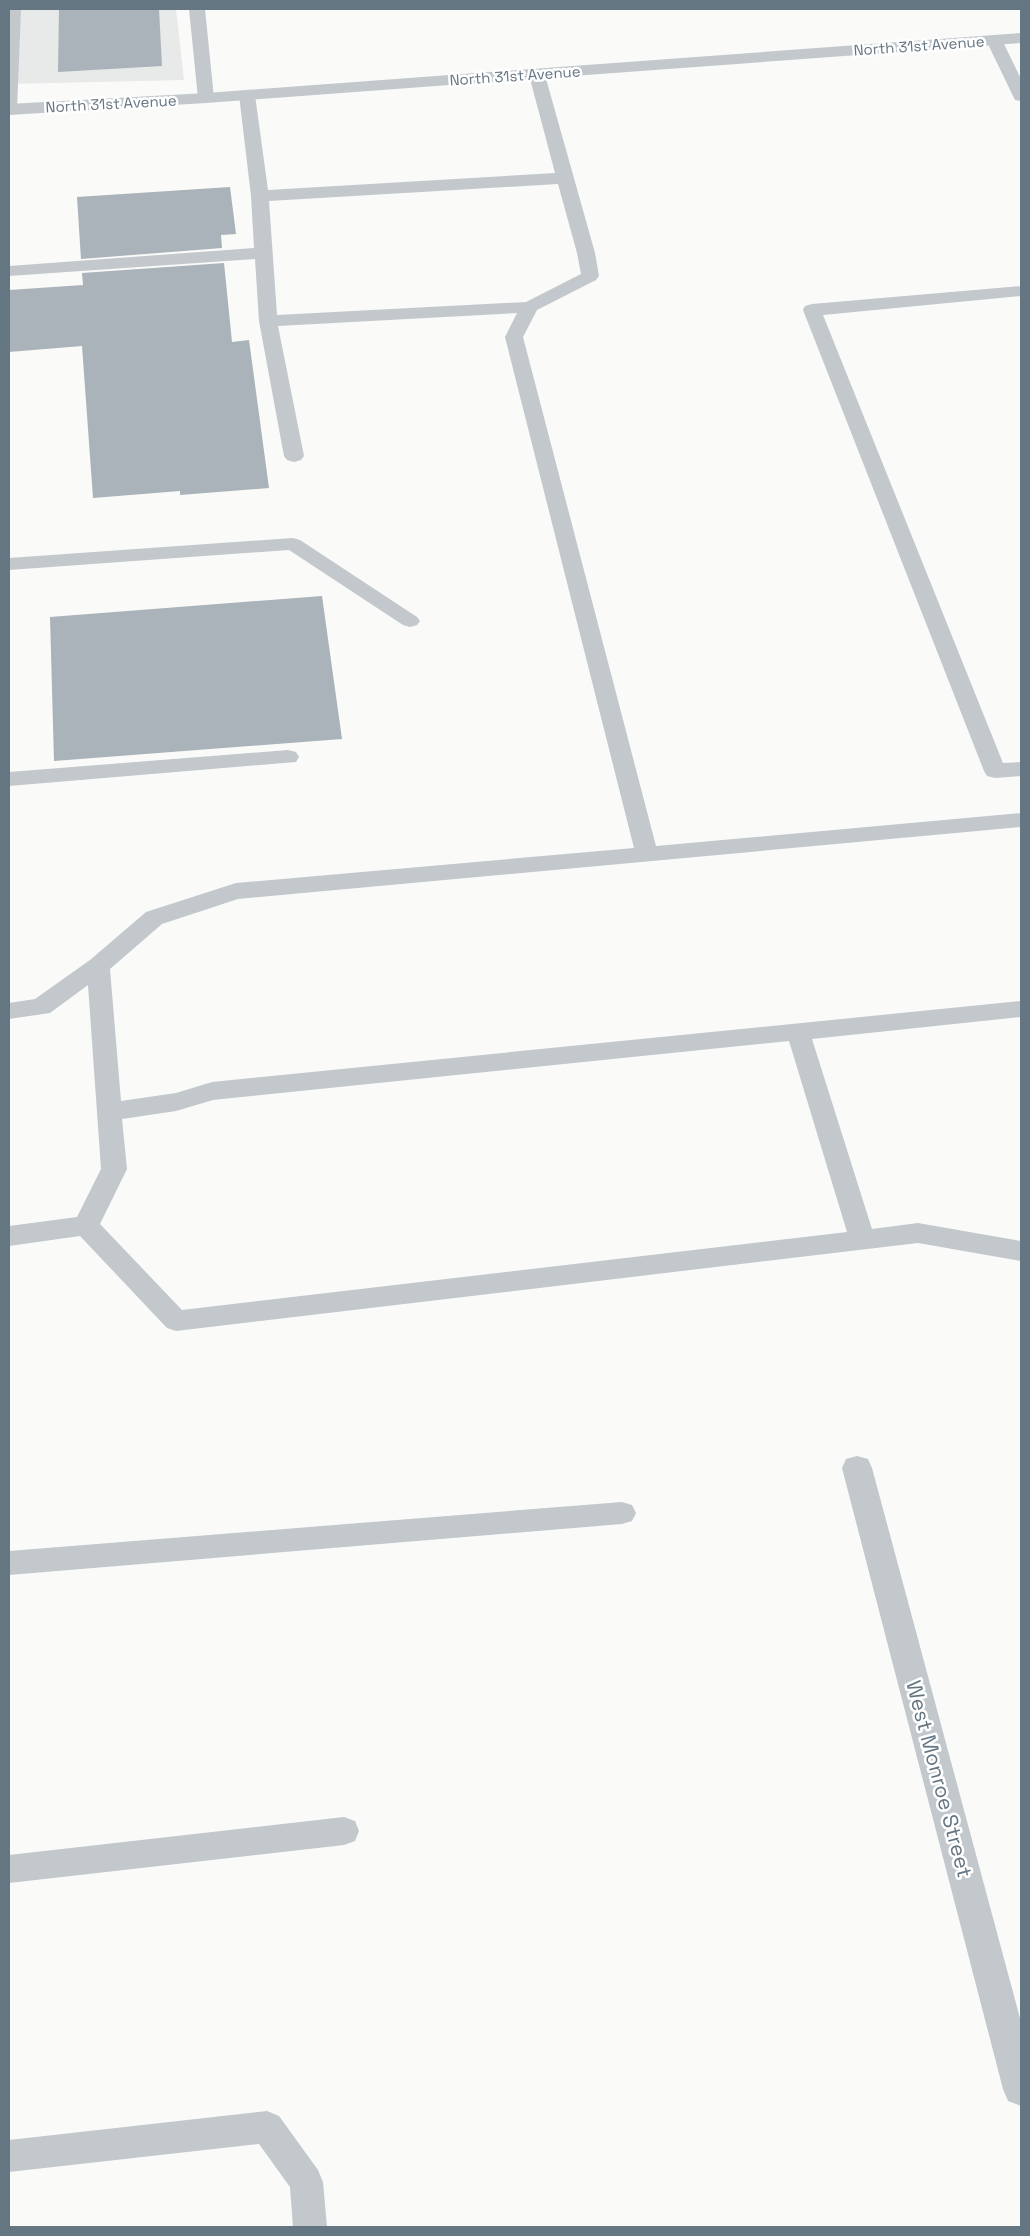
<svg xmlns="http://www.w3.org/2000/svg" width="1030" height="2236" font-family="'Space Grotesk',sans-serif">
  <style>
    .built { fill: #e8e9e9 }
    .building { fill: #aab3b9 }
    .lines { fill: none; stroke-linecap: round; stroke-linejoin: round }
    .service { fill: #c3c8cc; fill-rule: evenodd }
    .minor { fill: #c3c8cc; fill-rule: evenodd }
    .tertiary { fill: #c3c8cc; fill-rule: evenodd }
    .labels { text-anchor: middle; stroke-width: 5; stroke-linejoin: round; paint-order: stroke }
    .far-street-label { font-size: 15px; fill: #657683; stroke: #fff }
    .near-street-label { font-size: 21px; fill: #657683; stroke: #fff }
  </style>
  <rect width="100%" height="100%" fill="#fafaf8"/>
  <path class="built" d="M9,9H176L184,80L9,84Z"/>
  <path class="building" d="M59,9H159L162,66L58,72Z
    M230,187L236,234L221,235L222,248L81,259L77,197Z
    M224,263L232,342L249,340L269,488L180,495V491L93,498L82,346L9,352V290L83,285L82,273Z
    M322,596L342,739L54,761L50,617Z"/>
  <g class="lines">
    <path class="service" d="M9,9H21L17,110L15,114L9,115Z
      M189,9H205L214,98L212,102H200L198,98Z
      M994,35L1000,37L1002,40L1021,79V101L1015,100L1013,96L986,40L988,37Z
      M537,70L543,72L545,75L595,253L599,276L596,280L537,310L523,337L656,846L1021,813V827L238,899L162,924L110,969L121,1101L176,1093L212,1082L1021,1001V1017L812,1039L872,1229L918,1223L1021,1241V1261L918,1243L176,1331L167,1328L80,1236L9,1246V1226L77,1217L101,1169L88,985L50,1013L9,1019V1003L35,999L90,960L146,912L236,883L634,848L505,337L517,313L278,326L304,456L301,460L294,462L287,460L284,456L259,321L255,259L9,276V266L254,248L251,196L239,95L241,91H253L255,95L268,190L555,173L529,75L531,72ZM558,184L577,253L581,274L526,302L277,315L269,201ZM789,1041L847,1232L182,1310L100,1224L127,1169L122,1119L176,1111L213,1100Z
      M1021,286V296L823,315L1003,763L1021,762V776L995,778L987,776L984,771L803,310L805,306L812,304Z
      M293,538L300,540L417,617L420,621L417,625L410,627L403,625L289,550L9,570V558Z
      M288,750L296,752L299,757L296,762L9,786V772Z
      M622,1502L632,1505L636,1513L632,1521L622,1524L9,1575V1551Z
      M344,1817L355,1821L359,1831L355,1841L344,1845L9,1883V1855Z
      M267,2111L279,2116L318,2170L323,2182L327,2227H293L290,2187L259,2144L9,2172V2140Z"/>
    <path class="minor" d="M857,1456L868,1459L872,1468L1021,2022V2106L1008,2101L1003,2089L842,1468L846,1459Z"/>
    <path class="tertiary" d="M1021,33V43L206,103L9,115V104L206,93Z"/>
  </g>
  <g class="labels">
    <g class="far-street-label">
      <text transform="translate(919 46) rotate(-4)" y="5">North 31st Avenue</text>
      <text transform="translate(515 76) rotate(-4)" y="5">North 31st Avenue</text>
      <text transform="translate(111 104) rotate(-3)" y="5">North 31st Avenue</text>
    </g>
    <g class="near-street-label">
      <text transform="translate(939 1779) rotate(75)" y="7">West Monroe Street</text>
    </g>
  </g>
  <rect width="1030" height="2236" fill="none" stroke="#657683" stroke-width="20"/>
</svg>
